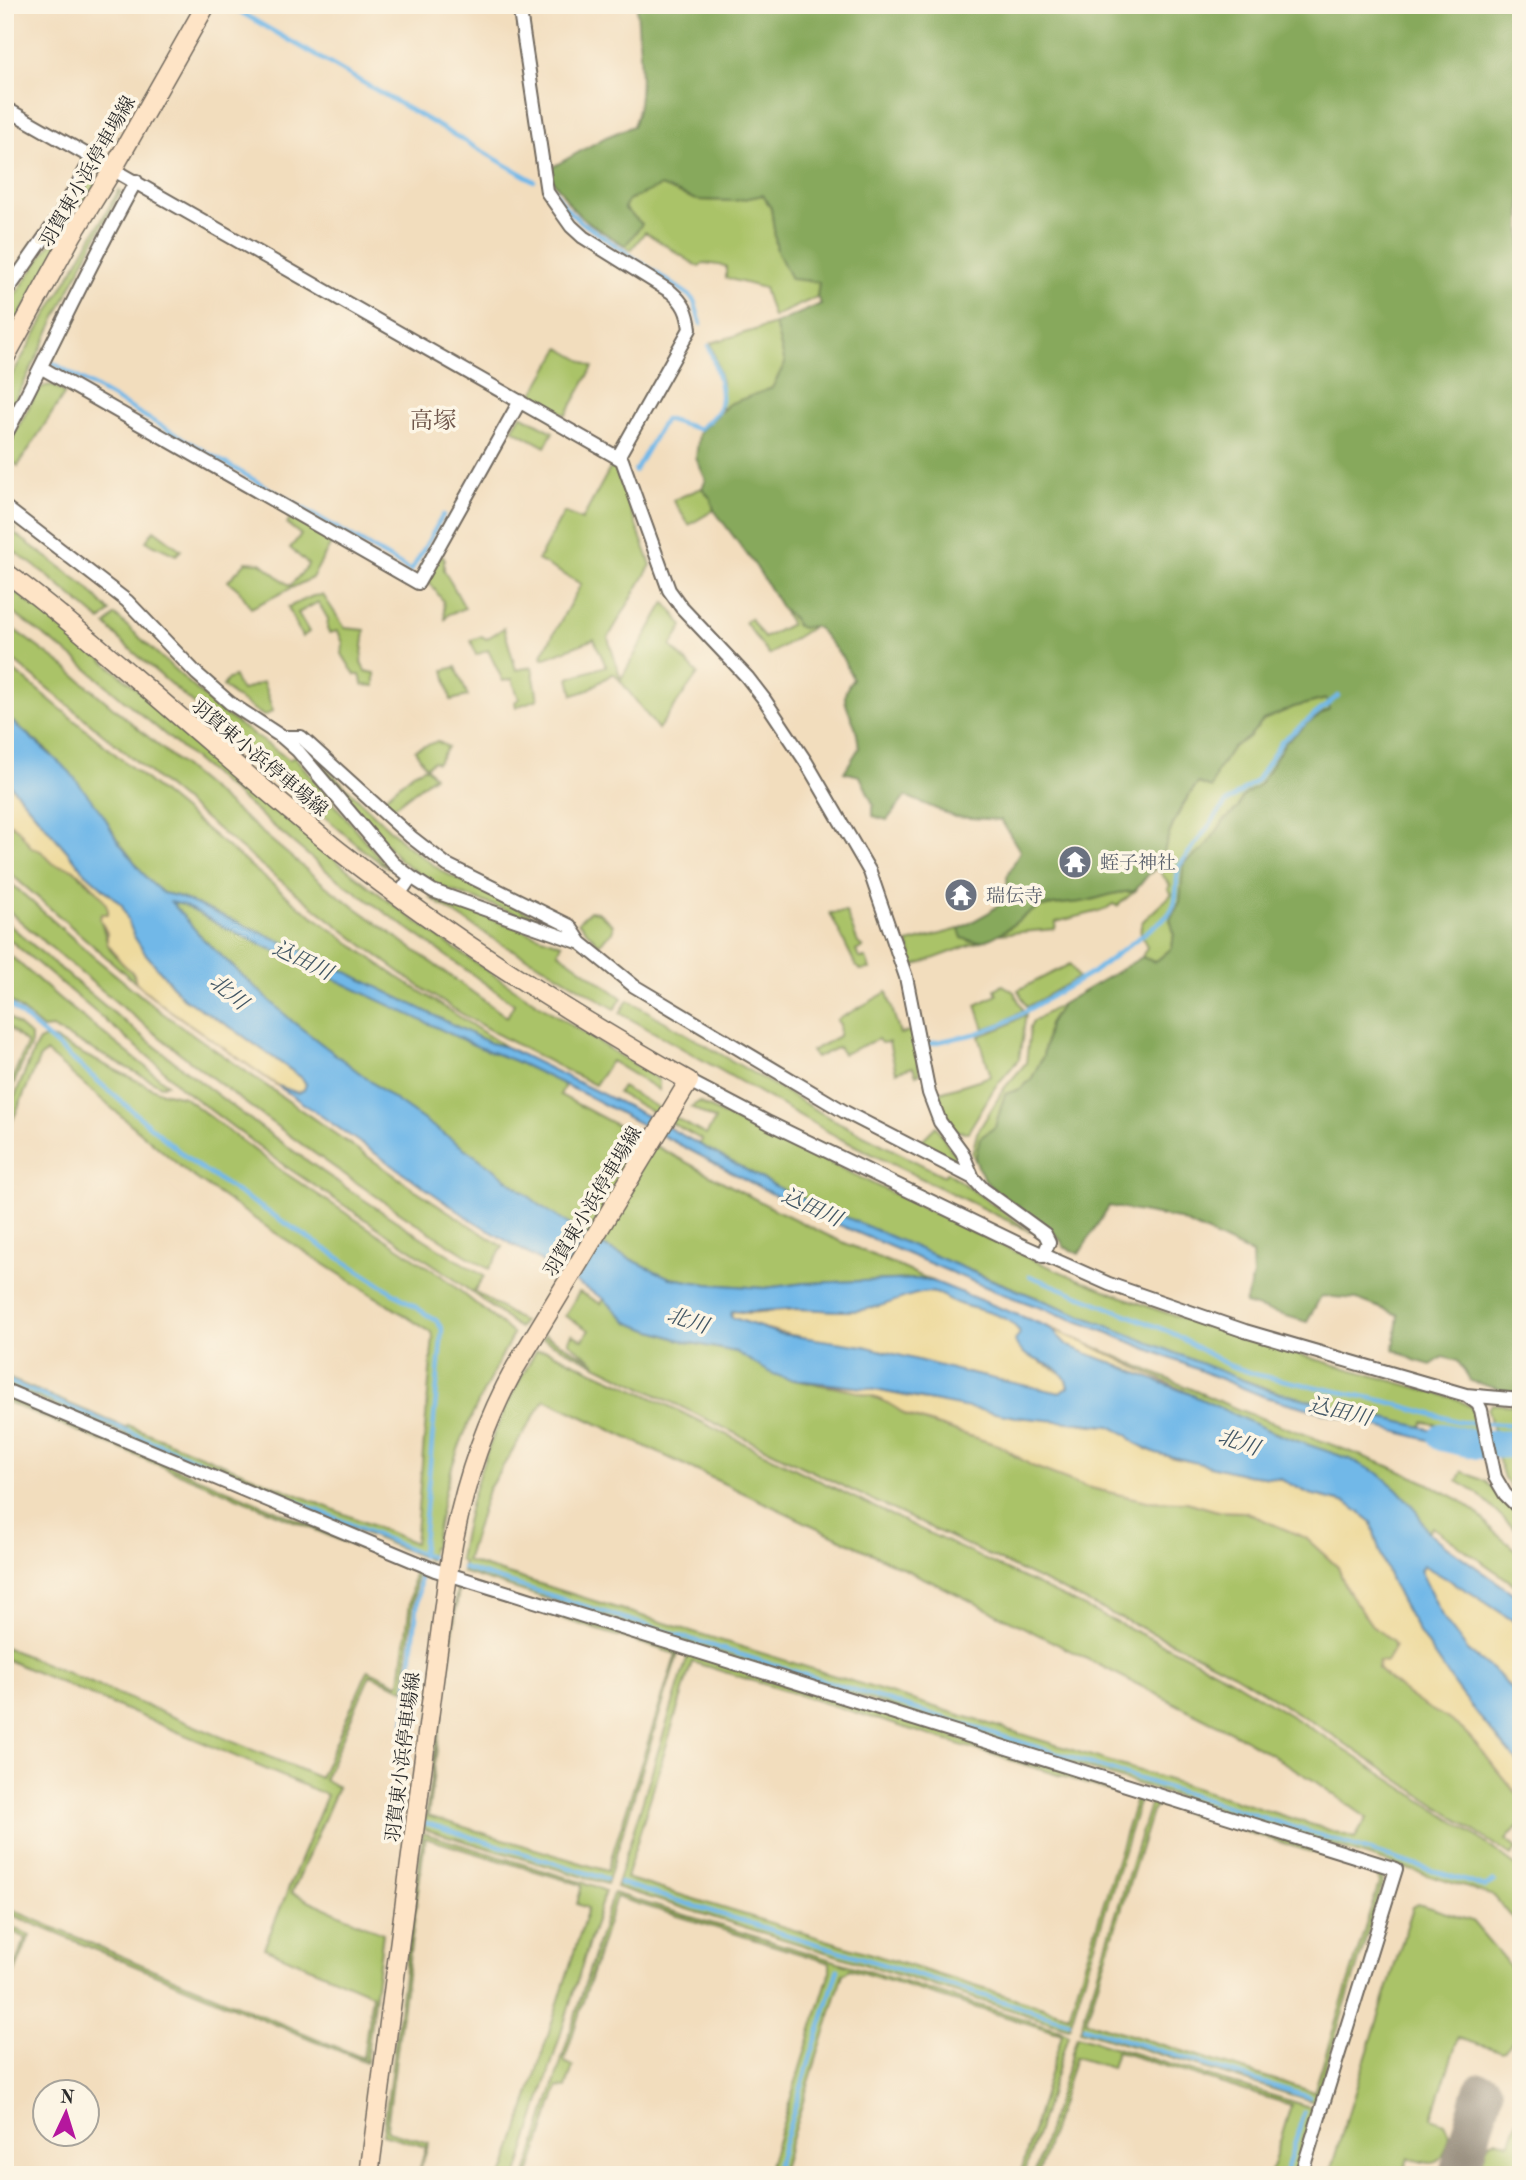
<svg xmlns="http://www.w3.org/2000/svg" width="1526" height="2180" font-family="'Old Standard TT','Noto Serif JP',serif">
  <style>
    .green { fill: #aac368; stroke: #6a774a; stroke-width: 2; fill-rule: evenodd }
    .forest { fill: #87a95c; stroke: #596a44; stroke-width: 2 }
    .sand { fill: #eeda9e; stroke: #8c8264; stroke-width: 2 }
    .water { fill: #71b8e8; stroke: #4e728a; stroke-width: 2; fill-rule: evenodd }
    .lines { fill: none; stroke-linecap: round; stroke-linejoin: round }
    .stream { stroke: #71b8e8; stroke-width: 4.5 }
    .river { stroke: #71b8e8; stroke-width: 28 }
    .taxiway { stroke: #8e8474; stroke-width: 40 }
    .street-casing { stroke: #71695e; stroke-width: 16 }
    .secondary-casing { stroke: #71695e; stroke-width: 21 }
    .street { stroke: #fff; stroke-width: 12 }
    .secondary { stroke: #fee4c6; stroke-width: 18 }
    .labels { text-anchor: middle; stroke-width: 7; stroke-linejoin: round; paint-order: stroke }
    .street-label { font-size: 19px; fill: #2b2b2b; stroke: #fcf5e5 }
    .worship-label { font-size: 19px; fill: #5b616d; stroke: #fcf5e5; text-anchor: start }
    .water-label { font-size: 21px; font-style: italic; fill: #405564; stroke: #fcf5e5 }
    .quarter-label { font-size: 23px; fill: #70574c; stroke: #fcf5e5 }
  </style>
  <rect width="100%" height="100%" fill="#fcf5e5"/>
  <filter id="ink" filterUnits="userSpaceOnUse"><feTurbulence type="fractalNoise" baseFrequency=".0143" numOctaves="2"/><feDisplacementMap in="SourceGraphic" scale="14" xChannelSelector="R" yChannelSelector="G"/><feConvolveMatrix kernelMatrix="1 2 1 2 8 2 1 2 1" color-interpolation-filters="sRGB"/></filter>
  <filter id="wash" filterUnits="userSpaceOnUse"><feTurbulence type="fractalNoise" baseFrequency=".00686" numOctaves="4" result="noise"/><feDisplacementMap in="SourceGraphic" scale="28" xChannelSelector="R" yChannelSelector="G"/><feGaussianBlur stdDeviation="1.57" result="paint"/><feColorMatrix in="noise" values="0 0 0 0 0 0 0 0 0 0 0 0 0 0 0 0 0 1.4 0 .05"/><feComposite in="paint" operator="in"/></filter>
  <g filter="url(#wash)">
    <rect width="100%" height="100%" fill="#f2ddbd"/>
    <path class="green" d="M91,178L98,182L5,341V310L68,218Z
      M661,186L697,200L734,201L763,195L771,208L777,251L819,282L817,297L773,317L764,288L726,278V266L704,263L699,267L645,232L631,250L625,246L642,224L624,208L628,200Z
      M119,190L121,192C78,266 45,344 5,420V387Z
      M775,324L785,363L772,389L729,404L722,410V382L711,343Z
      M560,348L593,367L566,415L532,396Z
      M52,385L65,393L18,466L5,455V451L38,390L45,386Z
      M521,415L553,432L545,447L512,429Z
      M613,463L651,565L608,638L621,679L665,602L683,626L671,646L698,674L658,729L615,674H612L586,691L573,695L569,678L606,666L594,639L543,659L542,655L581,584L538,560L564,512L582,520Z
      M702,488L711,499L714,510L689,525L673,500Z
      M291,517L332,542L312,578L251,608L239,590L228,581L246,562L261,563L290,586L307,567L308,564L290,548L301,535L287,524Z
      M5,519L16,530L14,533L86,586L110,612L101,621L43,572L5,545Z
      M154,530L181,550L176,555L146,541Z
      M441,555L444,558V570L465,608L449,614L445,619L443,601L427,579Z
      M5,585C124,669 230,775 343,866C442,945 551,1013 659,1080V1090L611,1061L595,1085C535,1054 474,1025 419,986C275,884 144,764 5,654V623L65,667L327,887L507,1017L514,1004L328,872L73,657L5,607Z
      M323,595L345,628L365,630L361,663L365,671L375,673V686L363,685L360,675H355L342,654L343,643L338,631L329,633L327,629L328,619L318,602L298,613L309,632L302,637L288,607L313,596Z
      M781,607C797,617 791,630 814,626L769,655L745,622L750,618L764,638L791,624Z
      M115,615L221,712L290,760L294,756L389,869L362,849L123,643L106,625Z
      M504,628L516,670L532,667L538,699L516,707L515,702L519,699L512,679L503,681L488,650L476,655L471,640L482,636L486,639Z
      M5,663L299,906L387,970L506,1047L490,1043L308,953L177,896L163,893L150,882L117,839L104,816L50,753L5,715Z
      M456,667L468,696L451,700L444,670Z
      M234,677L241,691L263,682L273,711L264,716L235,697L223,686L228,679Z
      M1326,699L1329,709L1308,723L1285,743L1260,784L1242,797L1238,808L1224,821L1203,850L1185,862L1180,902L1170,919L1174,933L1172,948L1155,962L1142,957L1147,947C1143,937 1137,931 1143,921L1172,894L1168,889L1170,885L1157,868C1165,861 1164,847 1168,837C1176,817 1185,799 1198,783L1212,787L1217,771L1233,747L1249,737L1263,720L1294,707Z
      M437,741L448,747L437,763L434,761L426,767L434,776L391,809L384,802L385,797L413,773L426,767L415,750C423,745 429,746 437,741Z
      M305,748L405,844L443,872L564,930L435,885L400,860Z
      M5,820L18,829L32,848L40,849L48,858L73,869L104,898L109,908L108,914L100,919C105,930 105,942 112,952C119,962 135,970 136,983L5,869Z
      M5,878L95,958L161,1012L414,1189L503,1247L489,1269C449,1246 411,1220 373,1194C244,1107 123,1011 5,908Z
      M1135,891L1117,906L1113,904L1104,910L1056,922L1055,929L999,934C1010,929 1016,921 1026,914C1043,903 1066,905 1086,901C1105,897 1113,892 1135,891Z
      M429,897L562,944L558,952L622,998L615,1009L545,967L503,945Z
      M170,901L183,905L222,926L476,1046L515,1061L565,1085L560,1095L772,1208L831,1237L935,1282L921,1279L805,1283L764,1288L708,1284L670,1278L605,1247L545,1209L494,1169L395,1100L293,1022L203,939Z
      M590,911L598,912L613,925V931L599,944L578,922Z
      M846,912L858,943L863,947L856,951L859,958H866L870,969L860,970L856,966L830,913Z
      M5,921C116,1018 231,1110 354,1193C396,1221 439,1250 484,1276L474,1291L523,1322L519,1328L446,1273L285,1166L181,1088L156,1063L5,936Z
      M959,929L969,941H981L914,966L908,943Z
      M5,951L60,999L167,1084L161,1086L52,1028L43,1029L5,996Z
      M1070,964L1078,978L1027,1007L1018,990Z
      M1003,985L1014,992L1023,1010L1002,1023L984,1029L976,1005L997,995L995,989Z
      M887,992L900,1034L913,1030L920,1073L916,1075L913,1067L896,1072L889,1042L881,1043L878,1039L843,1054L838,1047L816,1058L811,1051L839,1036L840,1025L837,1020Z
      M628,1000L830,1118L944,1176L947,1172L1031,1232L841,1139L620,1013Z
      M1062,1004L1049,1024L1043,1056L1031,1080L1020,1089L1005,1094L995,1127L980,1138L975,1160L972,1154L977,1133L1005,1087L1026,1063L1030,1028L1033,1021Z
      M5,1014L31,1036V1044L5,1104V1096L27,1044L5,1024Z
      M1026,1014L1019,1059L995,1087L968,1132L955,1131L945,1121L937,1093L991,1076L979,1036L1004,1027Z
      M48,1037L158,1091L184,1097L282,1171L443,1277L513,1334C488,1383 461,1431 447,1484C441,1505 438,1527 434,1548H432L429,1560L5,1385V1377L127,1428L128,1425L415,1543L433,1337L432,1333L274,1232L188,1173L46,1052L39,1059L5,1138V1120L35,1048L39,1041Z
      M622,1087L706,1135L715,1120L691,1107L699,1102L762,1135L765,1132C879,1185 991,1245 1107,1291C1222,1336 1340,1366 1457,1399L1472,1408L1477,1431L1423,1422L1421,1427L1283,1394L1218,1371L883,1235L781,1189L699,1144L702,1140L618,1093Z
      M936,1126L960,1163L919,1143Z
      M579,1292L601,1304L604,1299L628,1322L637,1326L687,1342L736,1352L787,1379L861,1392L894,1405L905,1415L1001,1446L1016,1457L1087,1487L1147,1501L1187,1502L1218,1511L1245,1512L1306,1538L1338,1567L1346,1588L1373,1627L1392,1640L1395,1646L1386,1662L1389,1680C1414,1696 1443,1711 1465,1732C1486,1752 1500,1778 1521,1797V1830L1517,1827L1506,1840L1517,1849L1511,1856L1328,1732L1234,1674L1186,1649L832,1481L543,1339L545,1335L596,1363L568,1342L572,1334L583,1340L589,1330L565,1316Z
      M1090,1345L1237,1409L1391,1467L1427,1483L1460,1500L1477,1513L1494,1532L1521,1554V1589L1432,1527L1428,1533L1416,1510L1397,1489L1378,1473L1243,1420Z
      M546,1350L647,1395L830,1486L1183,1654L1231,1679L1325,1737L1476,1836L1521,1870V1928L1494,1896L462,1572L463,1563L459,1559C471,1482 496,1419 536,1351ZM545,1399L951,1591L1125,1678L1245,1739L1313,1780L1367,1818L1355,1838L466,1561L488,1490Z
      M5,1396L417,1570L404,1689L370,1675L324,1780L338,1787L292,1893L383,1933L366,2062L5,1912V1907L363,2058L372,1994L264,1948L327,1795L5,1659V1647L320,1778L368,1670L398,1684L400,1682L414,1571L5,1401Z
      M1492,1404L1521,1406V1435L1494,1436L1488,1409Z
      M1521,1454V1500L1504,1478L1498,1457Z
      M1462,1471L1486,1482L1521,1518V1535L1477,1493L1457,1481Z
      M458,1582L679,1651L607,1884L424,1829ZM459,1587L676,1654L607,1871L428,1816Z
      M688,1655L1136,1793L1141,1796L1069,2028L616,1887ZM692,1662L1136,1799L1069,2015L626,1878Z
      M1152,1798L1365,1864L1382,1876L1383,1883L1315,2102L1080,2030ZM1163,1806L1373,1871L1378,1877L1379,1883L1314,2092L1086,2021L1152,1812L1156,1807Z
      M423,1833L594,1886L605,1891L517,2175H501L506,2168L588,1908L577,1904L582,1885L425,1838L387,2127L388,2131L429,2143L418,2175L426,2147L383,2134Z
      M613,1893L1060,2030L1068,2035L1024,2175H1020L1062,2034L850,1969L843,1974L780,2175H767L830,1971V1963L616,1897L564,2062L573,2066L566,2088L558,2087L529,2175H526Z
      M1418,1904L1472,1921L1521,1979C1521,2004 1524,2034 1503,2052L1458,2038L1432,2118L1444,2123L1450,2136C1441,2166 1439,2167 1408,2158L1403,2175H1329L1413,1907Z
      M5,1924L30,1935L5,1996V1989L26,1938L5,1928Z
      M1077,2036L1313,2108L1293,2175H1270L1291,2105L1116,2051L1111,2068L1075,2057L1038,2175H1034Z
      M1521,2107V2175H1479C1477,2163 1483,2139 1498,2140C1502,2140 1506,2142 1510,2142Z"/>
    <path class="forest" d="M637,5H1521V1392H1509L1470,1381L1458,1361L1443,1357L1431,1365L1414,1360L1394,1349L1398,1315L1357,1299L1321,1296L1307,1322L1245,1304L1253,1276L1252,1254L1178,1219L1109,1206L1079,1254L1064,1247C1060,1229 1002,1200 988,1184C982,1178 979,1167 975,1160L980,1138L995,1127L1005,1094L1020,1089L1031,1080L1043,1056L1049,1024L1062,1004L1142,957L1155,962L1172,948L1174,933L1170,919L1180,902L1183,867L1185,862L1203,850L1224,821L1238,808L1242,797L1260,784L1285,743L1308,723L1329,709L1326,699L1294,707L1263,720L1249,737L1233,747L1217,771L1211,788L1198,783C1178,807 1167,834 1161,864L1148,875L1135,891C1113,892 1107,896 1087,901C1072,904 1054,903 1039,908C1014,917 993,952 962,938L959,929L988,913L1008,898L1007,877L1020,851L1001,820L955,817L906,796L887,820L873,816V804L860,776L844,772L859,748C858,740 857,733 855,726C847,706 838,697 853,679L842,657L818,628L813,626L802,628L797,626L793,618L781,607L757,568L714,510L711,499L702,488L706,480L696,458L699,432L729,404L772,388L785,363L775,324L821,304L817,297L819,282L791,279L777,251L771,208L763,195L734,201L697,200L661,186L628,200L624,208L642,224L625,246C608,235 589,225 575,211C566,202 561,187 551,180L549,169L606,137L633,126C647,94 638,41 637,5Z"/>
    <path class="sand" d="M5,779L86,873L122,905L135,937L145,953L183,998L235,1030L302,1078L306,1084L304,1090L298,1093L278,1086L165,1007L136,983L134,974L121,962L107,943V933L100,919L101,914H108C110,900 82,873 70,868C65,866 59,867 54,864C46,858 43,849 32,848L18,829L5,820Z
      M929,1292C939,1293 944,1296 953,1301C973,1311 1002,1310 1017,1328C1025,1337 1028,1354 1037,1360C1050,1370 1065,1368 1068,1387L1060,1393C993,1379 927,1364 860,1349C816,1339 773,1334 731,1317L732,1311L748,1313L798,1309L851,1311L915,1293Z
      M1043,1325L1090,1345L1190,1394L1068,1346L1052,1330Z
      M821,1384L865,1388L920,1399L1091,1425L1110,1426L1118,1428L1146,1449L1173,1458L1200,1463L1247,1475L1280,1479L1310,1494L1347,1503L1372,1522C1387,1605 1466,1703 1521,1766V1797C1500,1778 1486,1752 1465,1732C1450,1717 1436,1714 1420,1703C1405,1693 1390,1681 1378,1669L1379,1661L1386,1662L1395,1646L1392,1640L1373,1627L1346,1588L1338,1567L1306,1538L1245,1512L1218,1511L1187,1502L1147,1501L1087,1487L1032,1466L1001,1446L905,1415C883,1395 850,1390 821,1384Z
      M1423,1565L1473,1594L1521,1626V1701L1498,1674L1468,1651L1443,1618L1420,1571Z"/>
    <path class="water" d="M5,715L69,771L104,816L117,840L150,882L163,893L177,896L308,953L490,1043L506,1047L647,1116L781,1189L982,1276L1268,1390L1442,1432L1478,1437L1481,1454L1265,1397L1096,1328L1000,1293L799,1208L588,1096L515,1061L476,1046L222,926L183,905L171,902L203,939L293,1022L395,1100L494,1169L545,1209L605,1247L670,1278L708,1284L764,1288L805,1283L921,1279L935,1282L1043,1325L1052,1330L1068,1346L1190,1394L1274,1433L1347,1458L1378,1473L1397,1489L1416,1510L1428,1533L1521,1599V1626L1473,1594L1423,1565L1420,1570L1443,1618L1468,1651L1498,1674L1521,1701V1716H1517L1521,1725V1766C1466,1703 1387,1605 1372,1522L1347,1503L1310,1494L1280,1479L1247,1475L1156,1453L1135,1443L1126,1434L1110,1426L1016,1417L865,1388L787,1379L771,1373L736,1352L687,1342L637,1326L628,1322L604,1299L470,1219L278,1086L298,1093L304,1090L306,1084L302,1078L235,1030L183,998L145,953L135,938L122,905L86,873L5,779ZM929,1292C940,1293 945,1297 954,1302C974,1311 1008,1311 1020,1333L1015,1341C1023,1366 1064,1358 1068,1387L1060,1393L971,1374L864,1346L780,1334L731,1317L732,1311C754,1313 775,1309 797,1309C822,1309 847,1314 872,1308C892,1304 908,1293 929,1292Z"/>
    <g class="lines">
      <path class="stream" d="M228,5L534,181
        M552,188L566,208L578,220L689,295L694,301L701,324
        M53,363L411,571L443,515
        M635,471L665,419L699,429C704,424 712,419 716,413C729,397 714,364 709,346
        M5,1001L194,1164L437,1321L442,1329L422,1554L430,1557
        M928,1044L975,1034L1003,1024L1092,973L1166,917C1181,901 1174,885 1179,866L1226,803L1257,780L1282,741L1338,696
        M1030,1276L1170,1332L1228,1365L1258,1375L1385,1401L1460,1422L1521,1425
        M5,1380L422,1554V1556
        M463,1568L1485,1887L1494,1881
        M395,1813L421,1570
        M426,1823L606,1879
        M620,1883L1069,2022
        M1084,2027L1309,2097
        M774,2175L838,1969
        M1285,2175L1304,2112"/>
      <path class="river" d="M1442,1437L1478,1445L1521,1444"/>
      <path class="taxiway" d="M1459,2175L1483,2092"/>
    </g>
  </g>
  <g filter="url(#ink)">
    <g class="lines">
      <defs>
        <path id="street" d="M519,5L547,192L571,226L583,237L671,292C684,303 688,312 690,329L618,457
          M5,108L622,460L669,590L682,608L747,677L764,699L806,762L870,872L906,977L929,1093L940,1122L962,1152L973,1178L983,1189L1045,1234L1049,1242L1043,1256
          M5,294L60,215L93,157
          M42,368L418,583L520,401
          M5,436C50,352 89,264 136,181
          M5,507L127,601L197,674L230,703L282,737H301L411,837L447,865L570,926L581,943L634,986L845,1112L973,1178
          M282,737L298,751L393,863L411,877
          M398,896L411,877L433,891L581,943
          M689,1081L769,1123L1019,1244L1109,1284L1245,1331L1466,1395L1478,1404L1481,1410L1495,1477L1505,1494L1521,1510
          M5,1390L435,1570L1396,1869L1301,2175
          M1466,1395L1521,1400"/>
        <path id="secondary" d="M5,358L73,234L113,169L206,5
          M5,572C48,603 88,638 129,673C198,732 268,794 339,851C449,937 567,1012 689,1081L515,1368C479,1433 459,1500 448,1574L369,2175"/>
      </defs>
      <use href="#street" class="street-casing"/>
      <use href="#secondary" class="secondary-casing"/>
      <use href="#street" class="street"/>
      <use href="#secondary" class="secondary"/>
    </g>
  </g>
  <defs>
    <symbol id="temple-disc" viewBox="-11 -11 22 22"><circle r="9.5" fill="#6b7280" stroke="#fcf5e5"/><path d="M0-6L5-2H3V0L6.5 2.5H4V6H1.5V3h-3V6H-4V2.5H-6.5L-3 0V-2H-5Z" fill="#fff"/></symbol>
  </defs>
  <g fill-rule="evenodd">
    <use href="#temple-disc" x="1056" y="843" width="38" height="38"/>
    <use href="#temple-disc" x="942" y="876" width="38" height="38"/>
  </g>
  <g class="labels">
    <g class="street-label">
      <text transform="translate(87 171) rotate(-60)" y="7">羽賀東小浜停車場線</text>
      <text transform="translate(260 757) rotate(40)" y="7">羽賀東小浜停車場線</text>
      <text transform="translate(592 1201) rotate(-59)" y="7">羽賀東小浜停車場線</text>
      <text transform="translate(402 1757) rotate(-83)" y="7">羽賀東小浜停車場線</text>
    </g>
    <g class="worship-label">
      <text x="1100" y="869">蛭子神社</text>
      <text x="986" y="902">瑞伝寺</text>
    </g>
    <g class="water-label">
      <text transform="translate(303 960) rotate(26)" y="7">込田川</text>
      <text transform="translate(229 992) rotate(40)" y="7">北川</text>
      <text transform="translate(812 1207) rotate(25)" y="7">込田川</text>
      <text transform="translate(688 1320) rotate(18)" y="7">北川</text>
      <text transform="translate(1340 1411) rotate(14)" y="7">込田川</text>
      <text transform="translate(1239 1442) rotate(19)" y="7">北川</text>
    </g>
    <g class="quarter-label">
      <text x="433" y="428">高塚</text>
    </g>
  </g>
  <rect width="1526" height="2180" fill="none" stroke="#fcf5e5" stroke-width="28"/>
  <g transform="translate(66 2113) rotate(4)"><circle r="33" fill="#fcf5e5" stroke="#a8a49b" stroke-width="2"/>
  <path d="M0-5L12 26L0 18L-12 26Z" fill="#b5179e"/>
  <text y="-10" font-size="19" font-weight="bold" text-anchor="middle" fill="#2b2b2b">N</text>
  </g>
</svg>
